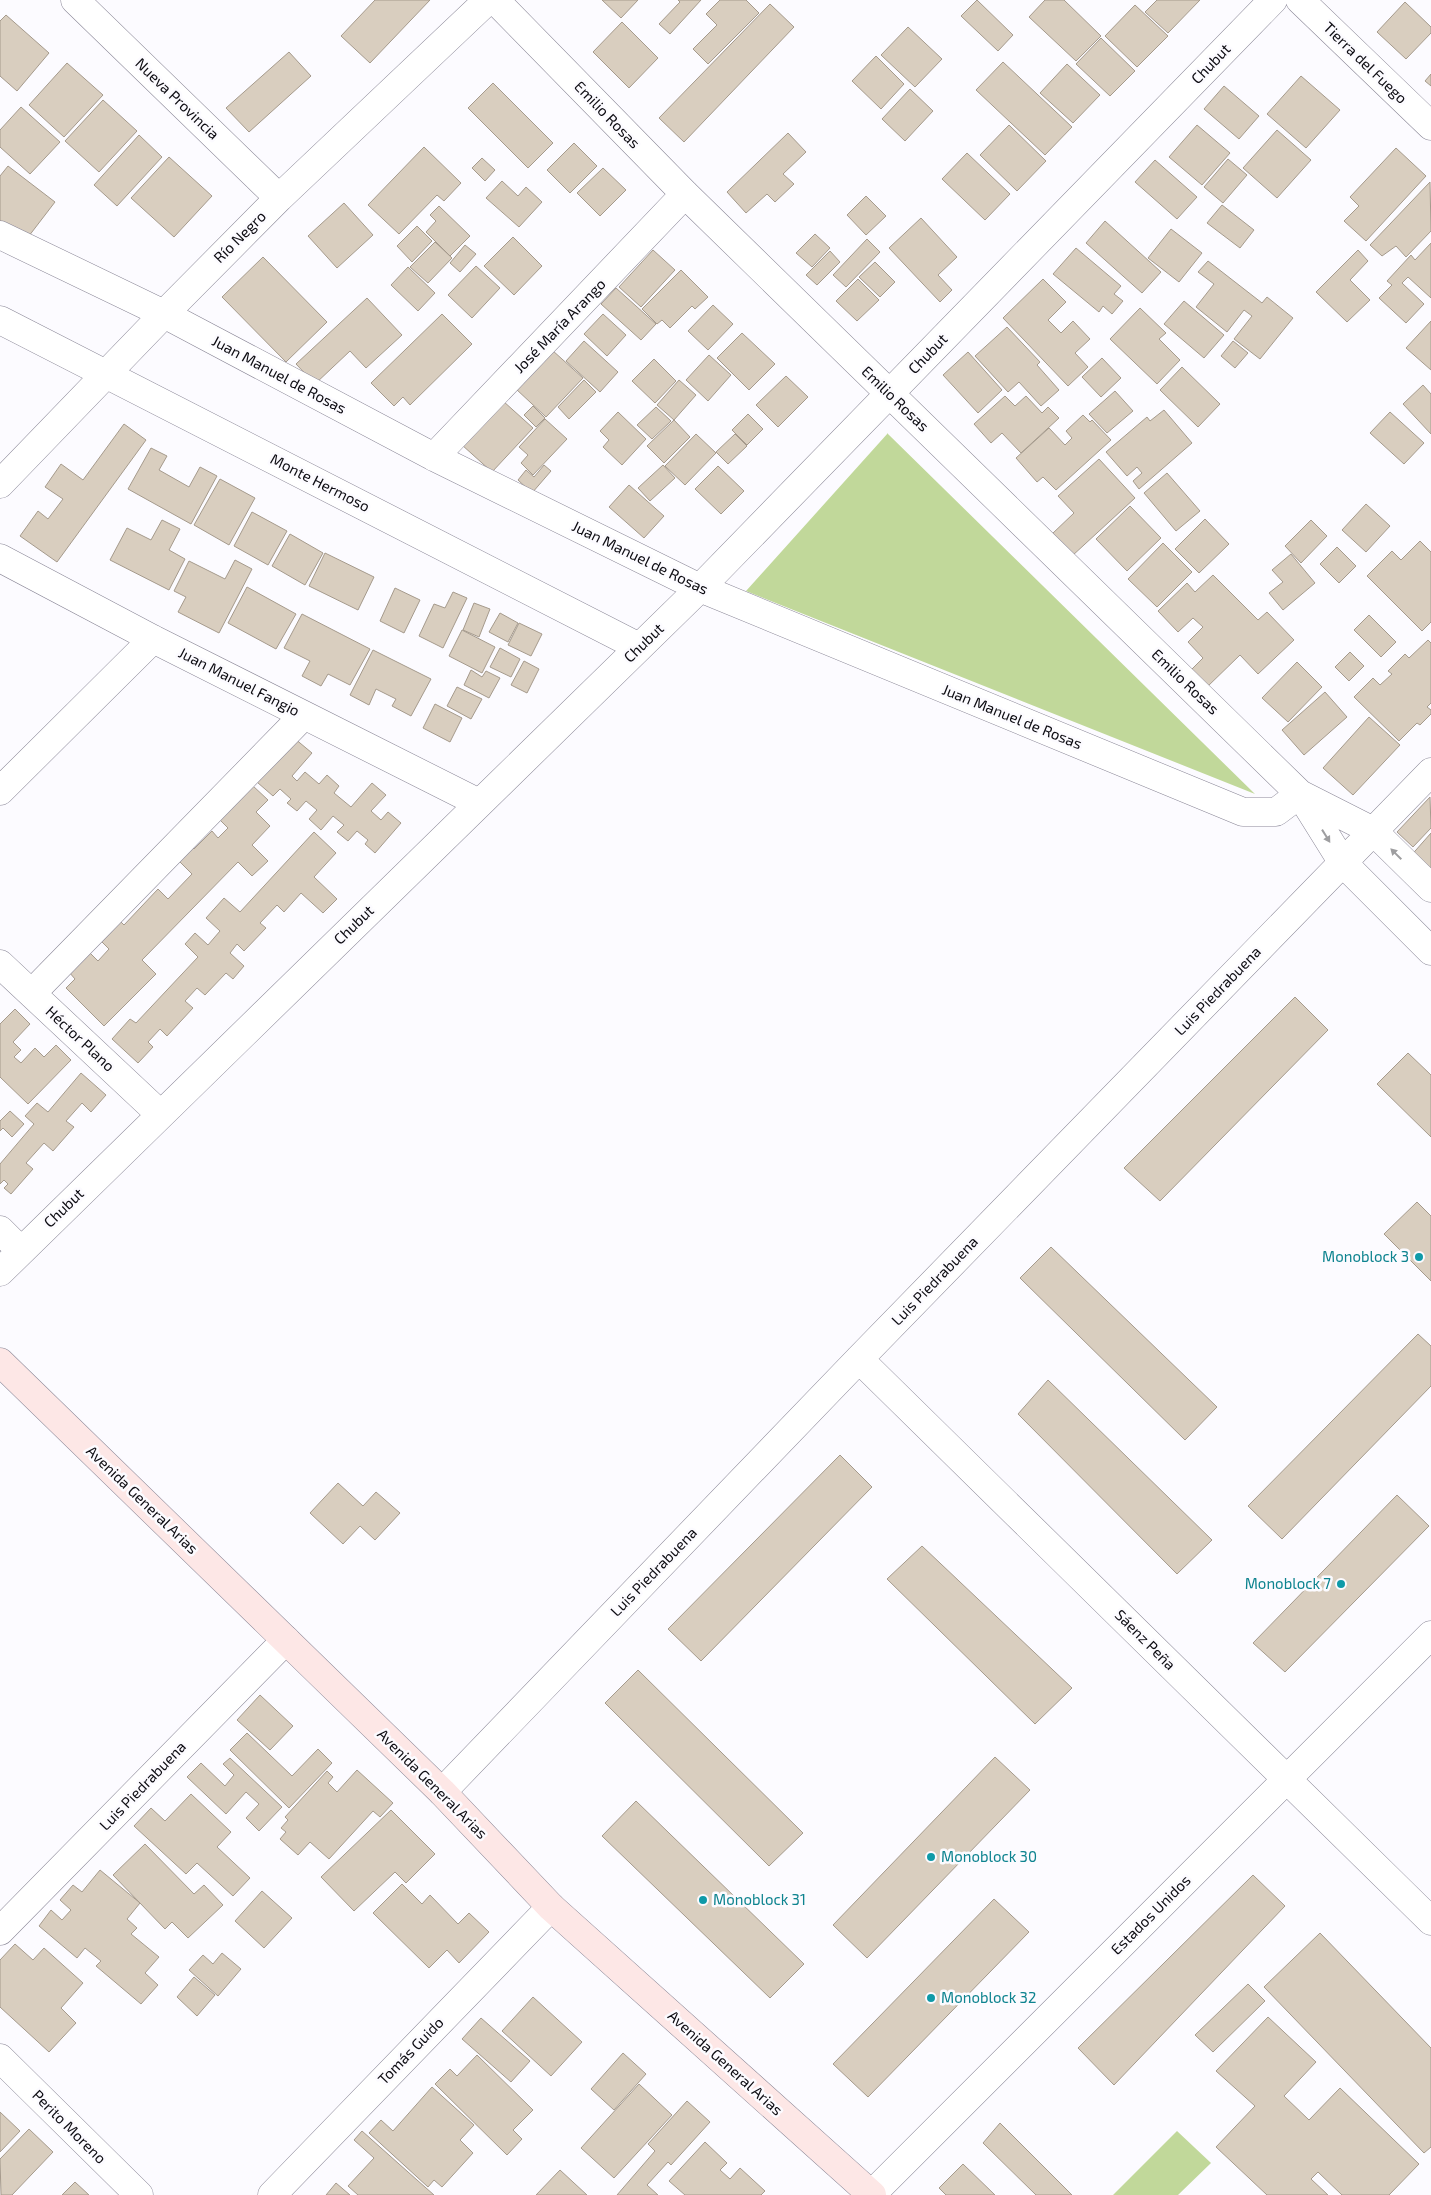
<svg xmlns="http://www.w3.org/2000/svg" width="1431" height="2195" font-family="'Exo 2',sans-serif">
  <style>
    .green { fill: #c1d89a }
    .building { fill: #d9cebf; stroke: #a59a8c }
    .lines { fill: none; stroke-linecap: round; stroke-linejoin: round }
    .street-casing { stroke: #898696; stroke-width: 29 }
    .secondary-casing { stroke: #898696; stroke-width: 29 }
    .street { stroke: #fff; stroke-width: 28 }
    .secondary { stroke: #fde7e6; stroke-width: 28 }
    .oneway { fill: #9e9ea0 }
    .culture-dot { fill: #0f9aa8; stroke: #fcfbff; stroke-width: 2 }
    .labels { text-anchor: middle; stroke-width: 5; stroke-linejoin: round; paint-order: stroke }
    .street-label { font-size: 15px; fill: #0d0c12; stroke: #fcfbff }
    .culture-label { font-size: 15px; fill: #0d838f; stroke: #fcfbff; text-anchor: start }
  </style>
  <rect width="100%" height="100%" fill="#fcfbff"/>
  <path class="green" d="M888,433V434L1255,794L746,591Z
    M1177,2131L1211,2163L1178,2195H1113Z"/>
  <path class="building" d="M375,0H430L370,63L341,36Z
    M602,0H638L621,18Z
    M678,0H701L670,34L659,24L680,2Z
    M720,0H746L759,13L708,64L693,49L717,25L706,14Z
    M977,0L1013,35L998,51L961,16Z
    M1045,0H1064L1101,36L1076,61L1029,17Z
    M1157,0H1200L1168,33L1145,12Z
    M1405,2L1431,27V33L1406,59L1377,32Z
    M770,4L794,27L684,142L659,118Z
    M1135,5L1168,36L1137,67L1105,36Z
    M6,15L49,53L17,91L0,76V21Z
    M622,22L658,58L629,88L593,52Z
    M908,27L942,59L915,87L881,55Z
    M1101,38L1135,71L1110,96L1076,64Z
    M289,52L311,76L249,132L226,108Z
    M876,56L904,84L881,109L852,81Z
    M1003,62L1072,127L1045,155L976,90Z
    M67,63L103,95L64,137L29,105Z
    M1067,64L1100,95L1073,123L1040,93Z
    M1431,74V86L1425,81Z
    M1301,76L1340,110L1306,148L1267,114Z
    M493,83L553,143L528,168L468,108Z
    M1224,86L1259,116L1239,139L1204,109Z
    M910,89L933,111L905,141L882,119Z
    M103,100L137,131L99,172L65,141Z
    M21,107L60,142L30,174L0,147V130Z
    M1009,125L1046,161L1017,191L980,155Z
    M1197,125L1230,153L1202,185L1169,157Z
    M1277,130L1311,160L1277,198L1243,168Z
    M788,133L806,152L783,174L794,184L775,202L767,194L746,213L727,192Z
    M139,135L162,157L117,206L94,185Z
    M574,143L597,166L570,193L547,170Z
    M424,147L461,183L444,201L437,195L399,234L368,205Z
    M1396,148L1426,176L1366,241L1344,221L1359,206L1350,197Z
    M967,153L1010,194L985,220L942,179Z
    M169,157L212,196L174,237L131,198Z
    M482,158L495,170L485,181L472,168Z
    M1228,159L1247,175L1223,203L1204,187Z
    M1155,160L1197,197L1177,219L1135,182Z
    M8,166L55,202L22,245L0,228V176Z
    M603,168L626,190L600,216L577,193Z
    M502,181L518,196L526,187L542,202L519,227L486,198Z
    M1430,182L1431,231L1406,257L1396,246L1382,256L1370,245Z
    M866,196L886,216L866,235L847,215Z
    M344,203L373,235L337,268L308,236Z
    M1222,205L1254,230L1240,248L1207,223Z
    M439,206L470,236L450,256L426,232L436,221L430,215Z
    M921,218L957,257L938,275L952,290L940,302L889,248Z
    M1105,221L1161,272L1142,293L1086,243Z
    M417,226L432,241L412,262L397,246Z
    M1171,229L1202,253L1179,282L1148,258Z
    M815,234L830,248L812,267L796,253Z
    M513,237L542,266L514,295L484,266Z
    M867,239L880,252L846,287L833,275Z
    M435,242L452,258L428,283L410,267Z
    M1431,243V298L1408,277L1402,283L1424,304L1406,323L1379,298L1392,285L1387,281L1411,255L1415,260Z
    M465,245L476,254L460,272L450,263Z
    M1076,248L1121,286L1114,294L1123,301L1112,314L1103,306L1099,312L1053,274Z
    M653,250L675,270L641,307L619,287Z
    M1358,250L1368,261L1350,280L1370,300L1347,322L1316,292Z
    M830,251L840,262L817,285L806,275Z
    M263,257L327,322L286,362L222,297Z
    M1208,261L1262,303L1267,297L1293,318L1260,359L1234,339L1252,316L1244,310L1227,332L1196,307L1214,284L1198,272Z
    M875,262L895,282L880,297L859,277Z
    M476,266L500,288L472,318L448,295Z
    M408,267L435,293L418,311L391,285Z
    M681,270L708,297L695,309L692,306L670,328L662,320L657,324L642,309Z
    M858,279L879,300L857,321L836,301Z
    M1043,279L1066,302L1048,320L1061,333L1073,321L1090,339L1075,353L1088,367L1068,386L1003,318Z
    M616,288L656,324L641,340L601,304Z
    M367,298L402,335L366,368L350,351L315,384L296,364Z
    M1184,301L1224,335L1204,358L1164,324Z
    M713,305L733,324L708,350L688,331Z
    M1140,308L1166,333L1159,339L1180,360L1157,384L1110,339Z
    M442,314L472,344L410,405L403,397L394,406L371,383Z
    M603,314L626,335L607,356L584,334Z
    M1431,321V370L1406,348Z
    M1007,327L1040,362L1037,365L1059,390L1041,406L1019,382L1008,392L975,356Z
    M742,333L775,364L749,390L717,358Z
    M584,341L618,372L600,392L566,361Z
    M1233,341L1248,353L1235,368L1221,356Z
    M552,350L583,378L546,417L516,389Z
    M968,352L1002,390L978,413L943,375Z
    M709,355L731,375L708,401L686,380Z
    M1102,358L1121,378L1101,397L1082,377Z
    M654,359L676,381L655,403L632,381Z
    M1182,367L1220,404L1198,427L1160,390Z
    M786,376L808,397L778,427L756,405Z
    M584,380L596,392L569,419L558,407Z
    M679,380L696,395L674,420L657,405Z
    M1423,385L1431,394V434L1403,404Z
    M1115,391L1133,411L1107,433L1089,414Z
    M1005,396L1015,406L1026,396L1042,413L1048,407L1059,418L1021,453L1002,433L991,443L974,424Z
    M503,401L533,428L492,472L462,445Z
    M533,406L545,418L536,427L524,415Z
    M656,407L671,421L652,439L637,425Z
    M1164,410L1192,443L1139,489L1133,481L1142,473L1137,467L1127,476L1106,452L1147,417L1150,421Z
    M618,412L646,439L622,465L603,447L609,440L600,431Z
    M1390,412L1424,443L1404,464L1370,433Z
    M748,414L763,429L747,445L732,430Z
    M1083,415L1090,422L1092,420L1111,440L1056,490L1043,477L1037,482L1016,458L1049,428L1065,445L1072,438L1066,431Z
    M545,419L567,439L533,475L521,463L528,455L519,447Z
    M674,420L690,437L664,463L647,446Z
    M124,424L146,440L57,562L20,536L38,511L48,519L63,499L45,487L61,464L83,480Z
    M696,434L716,453L685,485L665,466Z
    M735,434L747,446L728,464L716,452Z
    M151,448L167,456L159,470L189,487L200,467L217,476L191,524L128,489Z
    M1099,459L1135,498L1072,556L1052,534L1074,513L1058,496Z
    M544,465L551,471L532,493L518,480L526,470L534,477Z
    M663,465L675,478L650,501L638,488Z
    M718,466L744,491L721,514L695,489Z
    M1167,473L1200,511L1176,531L1144,493Z
    M220,479L255,498L229,545L194,525Z
    M629,485L664,516L644,538L609,507Z
    M1366,504L1390,526L1366,552L1342,530Z
    M1130,506L1161,538L1127,571L1096,539Z
    M252,512L287,531L268,565L234,546Z
    M1205,519L1229,544L1199,573L1175,549Z
    M162,520L180,529L169,550L185,559L169,590L110,560L127,528L151,540Z
    M1311,520L1327,536L1301,563L1285,546Z
    M290,534L323,553L305,585L272,566Z
    M1420,541L1431,552V622L1422,631L1367,576L1392,551L1401,560Z
    M1163,543L1192,572L1157,607L1128,579Z
    M1337,547L1356,566L1339,583L1320,564Z
    M325,553L374,577L358,610L309,586Z
    M1291,554L1315,583L1283,610L1269,593L1283,582L1272,570Z
    M235,560L252,569L219,633L178,612L186,597L174,591L189,561L225,579Z
    M1213,575L1258,620L1267,612L1294,640L1258,674L1240,655L1206,688L1190,671L1203,658L1188,642L1203,627L1193,618L1178,632L1158,611L1187,583L1195,592Z
    M247,587L296,614L276,649L228,623Z
    M395,588L420,600L404,633L380,621Z
    M453,592L467,598L443,648L419,636L434,604L445,608Z
    M474,603L490,609L479,637L463,630Z
    M500,613L518,623L508,642L489,632Z
    M302,614L370,649L350,685L328,674L321,686L302,676L310,661L284,648Z
    M1369,615L1396,642L1381,657L1354,630Z
    M519,623L542,634L531,656L508,645Z
    M462,630L495,647L482,673L449,656Z
    M1428,640L1431,643V703L1427,707L1431,710V714L1420,725L1417,723L1399,741L1354,697L1373,678L1380,685L1392,674L1388,671L1405,654L1409,658Z
    M500,648L520,659L511,677L490,667Z
    M373,650L431,679L411,716L392,706L396,699L376,689L369,705L350,695Z
    M1350,652L1364,666L1349,681L1335,667Z
    M524,661L539,669L527,693L511,685Z
    M1297,662L1322,687L1288,722L1262,698Z
    M471,670L482,677L486,671L500,678L489,698L464,685Z
    M457,687L482,699L471,719L447,706Z
    M1325,692L1347,717L1304,755L1282,730Z
    M435,704L462,718L450,742L423,728Z
    M1369,717L1400,745L1353,795L1323,768Z
    M294,738L312,753L292,776L297,781L305,772L319,784L327,775L339,786L334,793L351,807L372,783L386,795L371,811L381,820L388,812L401,823L375,853L365,844L368,840L357,831L348,841L337,832L344,825L333,816L321,830L309,819L317,810L306,801L297,811L287,803L291,799L280,789L273,796L250,776Z
    M252,785L268,800L256,812L270,826L252,845L268,861L252,876L238,862L142,960L156,974L104,1026L66,988L75,979L69,972L88,951L98,961L109,949L96,936L115,916L124,925L158,889L168,899L192,874L175,857L189,843L194,849L212,831L218,838L228,828L219,819Z
    M1430,797L1431,828L1413,847L1397,832Z
    M314,832L336,853L314,877L337,899L323,913L301,893L284,912L277,905L260,923L266,928L244,951L237,944L230,953L244,966L233,979L226,973L205,995L197,988L185,1001L193,1008L167,1036L160,1029L148,1042L153,1047L138,1063L112,1039L130,1019L136,1023L198,957L185,944L195,933L208,945L220,931L206,918L224,898L240,912Z
    M1431,833V867L1425,874L1408,859Z
    M1295,997L1328,1030L1160,1201L1124,1168Z
    M15,1009L30,1024L13,1042L21,1050L14,1057L21,1063L35,1048L44,1057L56,1045L71,1060L28,1104L0,1077V1024Z
    M1408,1053L1431,1075V1137L1377,1084Z
    M81,1073L106,1095L91,1112L82,1103L66,1121L74,1127L53,1151L44,1143L26,1163L33,1169L11,1194L4,1188L8,1184L4,1180L0,1184V1164L34,1124L25,1116L37,1103L48,1112Z
    M10,1111L24,1124L12,1137L3,1128L0,1131V1121Z
    M1417,1202L1431,1216V1281L1384,1234Z
    M1051,1247L1217,1407L1185,1440L1020,1278Z
    M1418,1334L1431,1346V1386L1282,1539L1248,1506Z
    M1048,1380L1212,1540L1177,1574L1018,1414Z
    M840,1455L872,1487L701,1661L668,1629Z
    M338,1483L363,1506L376,1492L400,1513L375,1540L360,1526L343,1544L310,1513Z
    M1397,1495L1429,1526L1285,1672L1253,1643Z
    M922,1546L1072,1688L1035,1724L887,1579Z
    M638,1670L803,1833L769,1866L605,1703Z
    M260,1695L293,1726L270,1750L237,1720Z
    M247,1733L292,1776L318,1749L332,1763L289,1808L230,1750Z
    M995,1757L1030,1790L867,1958L833,1925Z
    M230,1758L282,1807L259,1831L246,1818L259,1804L246,1792L226,1814L187,1777L201,1763L225,1786L234,1775L223,1764Z
    M357,1770L393,1803L380,1817L373,1811L329,1859L310,1842L298,1855L280,1839L286,1832L281,1828L288,1820L285,1817L327,1771L333,1777L328,1783L337,1792Z
    M191,1794L231,1832L217,1847L250,1878L233,1896L197,1863L186,1874L134,1826L151,1808L165,1821Z
    M636,1801L804,1964L770,1998L602,1836Z
    M391,1810L435,1854L406,1883L395,1872L354,1911L321,1877Z
    M145,1844L194,1894L204,1885L223,1905L188,1938L172,1922L165,1929L113,1875Z
    M100,1870L140,1903L127,1919L137,1928L131,1934L159,1957L145,1973L158,1985L141,2004L96,1966L101,1961L85,1948L77,1958L39,1926L51,1910L62,1920L71,1910L60,1900L73,1885L82,1892Z
    M1253,1875L1285,1906L1114,2085L1078,2048Z
    M402,1884L422,1904L430,1895L458,1924L469,1913L489,1932L459,1963L447,1950L429,1968L373,1913Z
    M262,1891L292,1918L264,1948L235,1921Z
    M994,1899L1029,1932L868,2097L833,2064Z
    M1320,1933L1431,2048V2147L1424,2153L1264,1987Z
    M15,1944L33,1960L44,1948L83,1983L61,2008L76,2023L49,2052L0,2007V1960Z
    M222,1953L241,1969L218,1996L189,1970L203,1955L213,1964Z
    M194,1977L215,1995L197,2016L177,1997Z
    M1248,1984L1265,2001L1213,2052L1195,2035Z
    M533,1997L582,2042L551,2076L502,2031Z
    M1268,2017L1316,2062L1284,2096L1309,2120L1340,2088L1419,2164L1389,2195H1342L1318,2172L1311,2179L1328,2195H1267L1216,2147L1255,2106L1216,2071Z
    M481,2018L530,2061L511,2082L462,2039Z
    M623,2053L646,2074L614,2110L591,2089Z
    M477,2055L533,2110L513,2130L522,2139L507,2155L435,2084L450,2069L457,2076Z
    M639,2084L672,2115L614,2178L581,2148Z
    M432,2087L474,2125L460,2140L473,2153L442,2187L434,2180L428,2187L369,2133L381,2120L393,2131Z
    M687,2101L710,2122L671,2165L668,2162L647,2185L658,2195H617L655,2151L648,2144Z
    M0,2112L20,2131L0,2152Z
    M1000,2123L1072,2195H1036L983,2143Z
    M29,2129L53,2152L12,2195H1L0,2159Z
    M362,2131L417,2180L434,2195H358L348,2186L374,2158L354,2140Z
    M705,2142L727,2163L720,2170L730,2179L740,2168L765,2191L761,2195H685L669,2181Z
    M963,2164L995,2195H946L939,2188Z
    M560,2170L587,2195H536Z
    M75,2182L89,2195H62Z
    M336,2183L350,2195H326Z"/>
  <g class="lines">
    <defs>
      <path id="street" d="M75,0L279,198
        M495,0L685,194L1300,794L1343,863L1431,951
        M1300,0L1431,126
        M0,235L164,314L434,457L700,588L1243,812H1276L1300,794
        M0,320L639,647
        M434,457L685,194
        M0,484L164,314L279,198L488,0
        M0,558L153,639L479,803
        M0,791L153,639
        M1300,794L1373,831L1431,888
        M0,964L160,1114
        M32,993L304,715
        M0,1230L20,1250
        M0,1272L700,588L1273,0
        M859,1359L1431,1921
        M442,1792L859,1359L1431,772
        M0,1931L286,1640
        M0,2058L139,2195
        M272,2195L551,1907
        M871,2195L1431,1635"/>
      <path id="secondary" d="M0,1362L442,1792L551,1907L872,2195"/>
    </defs>
    <use href="#street" class="street-casing"/>
    <use href="#secondary" class="secondary-casing"/>
    <use href="#street" class="street"/>
    <use href="#secondary" class="secondary"/>
  </g>
  <defs><path id="oneway-solid" d="M-6-.8H1V-3.2L6.5 0L1 3.2V.8H-6Z" transform="scale(1.25)"/></defs>
  <g class="oneway">
    <use href="#oneway-solid" transform="translate(1326 836) rotate(58)"/>
    <use href="#oneway-solid" transform="translate(1396 854) rotate(-135)"/>
  </g>
  <g class="culture-dot">
    <circle cx="1419" cy="1257" r="5"/>
    <circle cx="1341" cy="1584" r="5"/>
    <circle cx="931" cy="1857" r="5"/>
    <circle cx="703" cy="1900" r="5"/>
    <circle cx="931" cy="1998" r="5"/>
  </g>
  <g class="labels">
    <g class="street-label">
      <text transform="translate(1365 63) rotate(44)" y="5">Tierra del Fuego</text>
      <text transform="translate(1211 64) rotate(-46)" y="5">Chubut</text>
      <text transform="translate(177 99) rotate(44)" y="5">Nueva Provincia</text>
      <text transform="translate(607 115) rotate(46)" y="5">Emilio Rosas</text>
      <text transform="translate(240 237) rotate(-45)" y="5">Río Negro</text>
      <text transform="translate(560 326) rotate(-46)" y="5">José María Arango</text>
      <text transform="translate(928 354) rotate(-46)" y="5">Chubut</text>
      <text transform="translate(279 375) rotate(28)" y="5">Juan Manuel de Rosas</text>
      <text transform="translate(895 399) rotate(44)" y="5">Emilio Rosas</text>
      <text transform="translate(320 483) rotate(27)" y="5">Monte Hermoso</text>
      <text transform="translate(640 558) rotate(26)" y="5">Juan Manuel de Rosas</text>
      <text transform="translate(644 643) rotate(-44)" y="5">Chubut</text>
      <text transform="translate(239 682) rotate(27)" y="5">Juan Manuel Fangio</text>
      <text transform="translate(1185 682) rotate(44)" y="5">Emilio Rosas</text>
      <text transform="translate(1012 717) rotate(22)" y="5">Juan Manuel de Rosas</text>
      <text transform="translate(354 925) rotate(-44)" y="5">Chubut</text>
      <text transform="translate(1218 991) rotate(-46)" y="5">Luis Piedrabuena</text>
      <text transform="translate(80 1039) rotate(43)" y="5">Héctor Plano</text>
      <text transform="translate(64 1208) rotate(-44)" y="5">Chubut</text>
      <text transform="translate(935 1281) rotate(-46)" y="5">Luis Piedrabuena</text>
      <text transform="translate(142 1500) rotate(44)" y="5">Avenida General Arias</text>
      <text transform="translate(654 1572) rotate(-46)" y="5">Luis Piedrabuena</text>
      <text transform="translate(1145 1640) rotate(45)" y="5">Sáenz Peña</text>
      <text transform="translate(432 1784) rotate(45)" y="5">Avenida General Arias</text>
      <text transform="translate(143 1786) rotate(-46)" y="5">Luis Piedrabuena</text>
      <text transform="translate(1151 1915) rotate(-45)" y="5">Estados Unidos</text>
      <text transform="translate(411 2051) rotate(-46)" y="5">Tomás Guido</text>
      <text transform="translate(725 2063) rotate(42)" y="5">Avenida General Arias</text>
      <text transform="translate(69 2127) rotate(45)" y="5">Perito Moreno</text>
    </g>
    <g class="culture-label">
      <text x="1409" y="1262" text-anchor="end">Monoblock 3</text>
      <text x="1331" y="1589" text-anchor="end">Monoblock 7</text>
      <text x="941" y="1862">Monoblock 30</text>
      <text x="713" y="1905">Monoblock 31</text>
      <text x="941" y="2003">Monoblock 32</text>
    </g>
  </g>
</svg>
